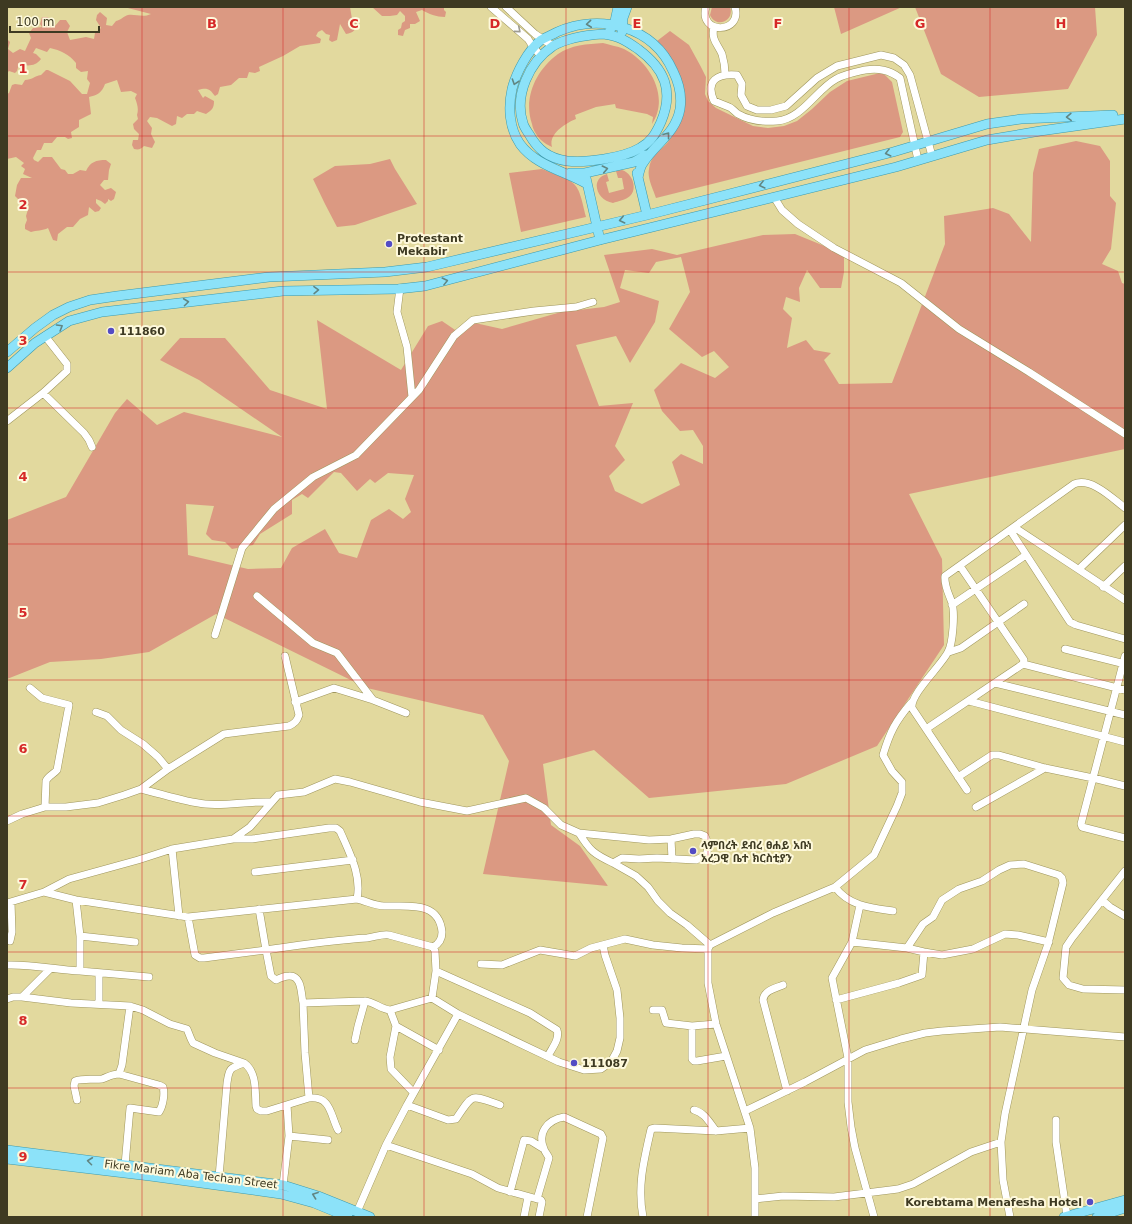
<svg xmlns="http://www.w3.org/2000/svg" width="1132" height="1224" font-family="'DejaVu Sans','Noto Sans Ethiopic',sans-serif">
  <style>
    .green { fill: #db9982; fill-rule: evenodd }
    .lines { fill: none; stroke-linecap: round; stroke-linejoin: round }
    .minor-casing { stroke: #9f965d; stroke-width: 8 }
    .major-casing { stroke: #3f9aab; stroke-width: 10 }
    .minor { stroke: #fff; stroke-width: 7 }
    .major { stroke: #8ce2f9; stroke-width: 9 }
    .oneway { stroke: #618683 }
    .oneway2 { stroke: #9e9c90 }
    .grid { fill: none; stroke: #d62828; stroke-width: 1; stroke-opacity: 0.55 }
    .poi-dot { fill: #534cc4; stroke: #fef9dc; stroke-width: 1.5 }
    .labels { text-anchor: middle; stroke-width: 4; stroke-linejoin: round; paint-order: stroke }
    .poi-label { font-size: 11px; font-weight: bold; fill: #3e3a22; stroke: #fef9dc; text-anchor: start }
    .street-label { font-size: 11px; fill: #3e3a22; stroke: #fef9dc }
    .grid-label { font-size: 13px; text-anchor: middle; font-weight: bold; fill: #d62828; stroke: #fef9dc; stroke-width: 4; stroke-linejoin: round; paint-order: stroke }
  </style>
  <rect width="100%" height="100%" fill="#e2d99e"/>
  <path class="green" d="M124,7H350L352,19L358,23C356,30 353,33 346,34L340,24L337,40L332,42L329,40L330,35L326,34L322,30L318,32L316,36L321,39L320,43L300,46L283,56L259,67L260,71L255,73L249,72L247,78H239L231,85L220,87L218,94L215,96C210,89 207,87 198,90L203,98L205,96L214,101C214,108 212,110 206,114L197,111L194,114H187L182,118L177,116L176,124L172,126L157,118L150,117L147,121L152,128L151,134L155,142L152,148L144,146C141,149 139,150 134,149L132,145L133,140H138L139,134L134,129L133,124L138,119L137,115C139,109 137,103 135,98L137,94L131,91L121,92L117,80L105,84C102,93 97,95 89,97L91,114L79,120V127L71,132L72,138L68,139L65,137H57L52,143H44L41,150H37L33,158L34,160L38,162L43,157H52L61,169L65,170L68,174H73L80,170L86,171C90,162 96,160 106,160L111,164L109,170L108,180H104L100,185L105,190L111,188L116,192L114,199L111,201L108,199V201L105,204L101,201L96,199V203L101,208L99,211L95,212L89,207L88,215L80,219L73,227H67L58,234L57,241L53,240L48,228C43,231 36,230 31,232L25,229V225L27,220L26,216L29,206L26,202L19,200L15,196L17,185L21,178H32L23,174L25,169L21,166L24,163L16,157L7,159V94L9,93L12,85L15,84L22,85L25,80C32,80 34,76 41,75L46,70H48L70,81L82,94H87L90,83L87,79L88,71L81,72L76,68V63C70,55 60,50 50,48L47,52L36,48L33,53L36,54L41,59C35,67 27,66 19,64L17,71L15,73L9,71L7,73V39L10,42L8,49L13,53L20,49L25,51L31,38L29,33L33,28L42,27L40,24L42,17H48L50,26H55L60,20H66L70,26L67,32L70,40L86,37L94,39L95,33L101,28L96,20L97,15L100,12L107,18L106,25L112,26L116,21C121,20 124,16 128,15C136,14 143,18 151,14Z
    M365,7H444V10L446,12L445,17C436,17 429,14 422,10L416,12L420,21L415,24H410V28L405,30L403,36L398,35V30L401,28L402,23L405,21V16L400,11L397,15L390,16H382L372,7Z
    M712,7H730C735,21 716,29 710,15Z
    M834,7H902L841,34Z
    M915,7H1095L1097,35L1068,89L979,97L941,74Z
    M670,31L689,45L701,67L706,77L705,94L708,101L716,108L753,126L768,128L784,126L797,121L812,109L830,92L847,81L880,73L885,75L892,82L903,132L900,137L656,198C653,189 647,178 649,169C650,156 661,150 668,142C675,133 676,124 678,113C680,106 683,97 683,89C681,70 670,55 657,41Z
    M603,43C609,45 617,46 624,49C650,62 670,97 652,124L653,117L647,114L616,108L615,104L596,107L575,115L576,119C566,123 548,134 552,147C548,145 544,143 541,140C537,136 533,130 532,124C523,98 536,70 558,54C571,45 587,44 603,43Z
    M1076,141L1100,146L1110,161V196L1116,203L1111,249L1102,264L1118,271L1122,283L1125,284V449L909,494L942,559L944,645L877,746L786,784L649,798L594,750L543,764L551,825L580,846L608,886L483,874L509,761L483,715L367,688L216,614L149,652L101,659L50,662L7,679V520L66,497L115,413L127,399L157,425L184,412L282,437L199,380L160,360L180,338H225L270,390L327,409L317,320L401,370L428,326L442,321L461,334L475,323L502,329L561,312L604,307L620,302L604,255L652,249L677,255L763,235L795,234L844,254V272L841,288H820L807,270L799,288L800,302L786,297L783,309L792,318L787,348L806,340L814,350L831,353L824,360L839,384L892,383L945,244L944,216L993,208L1009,214L1031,242L1033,173L1039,149ZM681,257L690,292L669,329L702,357L714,351L729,367L715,378L681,363L654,390L662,411L680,431L693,430L703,446V464L681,454L672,462L680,485L642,504L615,491L609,476L625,460L615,446L633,403L599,406L576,345L616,336L630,363L655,322L659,301L620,288L625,270L649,273L656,262ZM334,472L341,473L357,491L370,479L375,483L388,473L414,475L405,499L411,512L403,519L389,509L371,520L357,558L339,553L325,529L292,548L281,568L248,569L188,555L186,504L214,506L206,534L212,540L225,542L232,549L253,545L260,534L292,514V500L302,494L308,498Z
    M390,159L395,169L417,204L355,225L337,227L325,204L313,179L335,166L370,164Z
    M542,169C578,184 577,178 586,217L521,232L509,173Z
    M622,170C632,173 638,188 630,196C626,200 618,201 613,203C597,201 589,179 607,174L609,181L606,182L609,193L624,189L622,178H618L616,171Z"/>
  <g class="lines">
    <defs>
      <path id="minor" d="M491,7L528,39L533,47L541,56
        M506,7L535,34L553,46
        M706,7C698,35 743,34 735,7
        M714,27C711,40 717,43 722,54C724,61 725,67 725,74
        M918,160L900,78C889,70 879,68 865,70C856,72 845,74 836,79C816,90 802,119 777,121C764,122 750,121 738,114C735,112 732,108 729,107C724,105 719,103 714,101C705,81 717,73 737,75L742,84L741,95L747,106L757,110H771L786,106L817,78L837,66L881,55L894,58L904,65L910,75L932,156
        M774,197L782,210L798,224L834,248L901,283L959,329L1029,372L1125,434
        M400,288L397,312L407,347L412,397
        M43,393L84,433L89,440L92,447
        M7,421L43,393L67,371V364L45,336
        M1014,527L1125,600
        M1010,530L1070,622L1076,625L1125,639
        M1079,569L1125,525
        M1103,587L1125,566
        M257,596L313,643L337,653L373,700L406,713
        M952,605L1026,555
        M215,635L242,548L274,509L313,477L356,455L419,390L454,336L473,320L534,311L576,307L593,302
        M1065,649L1125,664
        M949,652L961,648L1024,604
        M1125,656L1081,824L1082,827L1125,838
        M1023,664L1125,690
        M995,683L1125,715
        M30,688L42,698L69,705L57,770C54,774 48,776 46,781L45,807
        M969,701L1125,742
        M295,702L334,688L373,700
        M96,712L107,716L121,730L143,744L158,757L168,769
        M926,729L1023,664L1024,660L960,566
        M958,777L992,755H999L1045,768L1093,778L1125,786
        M141,789C162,794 184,802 205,804C227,806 249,801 271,802
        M967,790L912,708C910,694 941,666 948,652C953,643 955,613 952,603C949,594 944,586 945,576L1074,484C1091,477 1112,498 1125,508
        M976,807L1045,768
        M7,821L22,814L45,807H66L98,803L124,795L141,789L168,769L224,734L289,726C295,723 297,721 299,715L285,656
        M579,833C590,851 594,854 613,863
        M233,839L250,827L278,795L304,792L335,779L350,782L420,802L467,811L526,798L544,808L561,825L579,833L649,840L671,839L694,834H700L705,836C708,842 709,848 706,855L696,860L657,858L639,859L622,858L613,863L636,876L648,887L658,901L670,913L687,925L710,945
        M671,839L672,859
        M172,849L179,916
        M255,872L353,860
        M835,887C849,906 871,908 893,911
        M357,899C366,901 375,906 384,906C407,907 439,900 442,932C442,939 439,944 433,947
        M1102,900L1125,871
        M7,903L44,892L76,900L188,917L357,899C362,875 349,852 340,831L336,828H329L252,839H233L172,849L138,860L69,879L44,892
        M860,905L852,942L832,978L848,1058V1102L851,1127L855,1148L874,1217
        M259,909L266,950C300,945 333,940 367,938C375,937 381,934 389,935L433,947L435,951L436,971
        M1125,916L1110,907L1102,900L1072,938L1066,947L1063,978L1069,985L1083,989L1125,990
        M188,917L195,955L200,958H204L266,950L271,976L276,980C280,978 285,976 289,976C302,975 301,994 303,1003
        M80,936L135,942
        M10,941L12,932L11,902
        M852,942L907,948L924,952L942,955L973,949L1005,934L1018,935L1049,942
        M907,948L923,924L933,917L942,900L959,889L982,881L999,870L1010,865L1024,864L1059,875L1062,878L1063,883L1048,944L1032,990L1005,1114L1001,1142L1003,1180L1010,1217
        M481,964L502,965L540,950L575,956L591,948L625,939L653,945L682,948L708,949
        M7,965C32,964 56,970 80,971V936L76,900
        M80,971L149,977
        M783,985C776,988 764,990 763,1000L787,1091
        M22,997L71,1003L130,1006L143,1010L170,1024L187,1029L191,1039L193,1043L215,1053L244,1063
        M432,998L436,971L530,1013L557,1030C560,1039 552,1048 548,1056
        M7,999L13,997H22L50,969
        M836,1000L899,983L922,975L924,952
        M365,1001C374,1002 381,1009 390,1010
        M99,1004V973
        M653,1010H662L666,1023L692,1026
        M716,1024L692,1026V1059L694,1061H697L726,1056
        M396,1026L390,1010L432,998L458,1014L559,1062L584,1070L601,1069L611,1062L617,1051L620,1038V1018L617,990L605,955L603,945
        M413,1092L391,1069L390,1057L396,1026L439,1050
        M77,1100L74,1086L75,1081C84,1078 93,1080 102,1079C108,1077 112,1074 119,1074
        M407,1105L448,1120L456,1119C474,1092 470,1095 500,1105
        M694,1110C705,1113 709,1122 716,1131
        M745,1111L805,1082L865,1050L901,1039L925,1033L942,1031L1000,1027L1125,1037
        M1056,1120V1142L1067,1216
        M338,1130C330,1114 331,1096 309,1098L305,1053L303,1003L365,1001L358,1026L355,1040
        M289,1136L328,1140
        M386,1145L472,1174L498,1188L541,1200L542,1202L539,1217
        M125,1165L130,1108L159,1112C163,1106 165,1094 163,1087L159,1085L119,1074L122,1065L130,1006
        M219,1177L227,1083C229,1068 230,1068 244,1063C257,1072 255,1091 256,1106L257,1109L261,1111H267L309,1098
        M283,1185L289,1136L287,1105
        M510,1192L524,1140L531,1141L544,1149
        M537,1199L549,1158C548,1155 545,1152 544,1149C537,1133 547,1120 564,1117L601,1134L603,1138L587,1217
        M755,1199L783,1196L834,1197L898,1189L913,1184L971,1152L1001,1142
        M357,1212L386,1145L407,1105L458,1014
        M524,1217L528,1197
        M643,1217C637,1186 644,1160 651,1129L655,1128L716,1131L750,1128
        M755,1217V1168L750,1128L716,1024L708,983V949L710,945L773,913L835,887L874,855L897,806L902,793V782L892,771L883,755C890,732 895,722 911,703"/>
      <path id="major" d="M610,30L615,21L618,7
        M622,32L623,18L627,7
        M603,34C619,36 625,40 638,49C665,69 674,91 661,122C656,133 651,142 640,148C623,158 586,163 567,161C548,158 538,150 529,134C527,131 524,127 523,123C514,96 529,62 553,46C567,38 587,35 603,34Z
        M570,173H585L634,162L646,155
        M637,173L647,215
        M586,178L600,240
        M587,184C565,171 536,166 520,144C509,128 508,107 512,89C516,73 528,50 541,40C546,37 552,35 557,32C600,13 653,26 673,71C679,83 682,96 680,109C676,133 655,144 643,163C640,167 639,173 638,178
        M7,352L35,328L53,315L69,307L90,300L117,296L269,277L385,272L427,267L647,215L893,152L987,124L1021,119L1113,115
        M7,368L35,343L69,321L102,312L283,291L398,289L425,286L600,240L896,167L987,140L1040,131L1125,119
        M7,1150L283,1185L318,1196L370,1217
        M7,1159L150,1176L281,1194L314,1203L348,1217
        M1064,1217L1125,1200
        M1097,1217L1125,1208"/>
    </defs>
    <use href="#minor" class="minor-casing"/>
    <use href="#major" class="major-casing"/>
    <use href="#minor" class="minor"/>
    <use href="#major" class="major"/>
  </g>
  <defs><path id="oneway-chevron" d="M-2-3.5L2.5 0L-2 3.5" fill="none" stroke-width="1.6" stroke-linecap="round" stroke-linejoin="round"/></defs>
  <g class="oneway">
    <use href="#oneway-chevron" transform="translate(589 24) rotate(174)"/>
    <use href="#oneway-chevron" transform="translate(515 82) rotate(109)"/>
    <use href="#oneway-chevron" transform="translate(1069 117) rotate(178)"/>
    <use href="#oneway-chevron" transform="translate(667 135) rotate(-52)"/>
    <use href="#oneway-chevron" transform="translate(888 153) rotate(166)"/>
    <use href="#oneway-chevron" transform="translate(605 169) rotate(-12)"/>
    <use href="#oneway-chevron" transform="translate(762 185) rotate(166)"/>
    <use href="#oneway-chevron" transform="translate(622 220) rotate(167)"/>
    <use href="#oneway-chevron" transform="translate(445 281) rotate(-14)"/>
    <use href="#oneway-chevron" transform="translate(316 290) rotate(-1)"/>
    <use href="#oneway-chevron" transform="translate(186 302) rotate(-7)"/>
    <use href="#oneway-chevron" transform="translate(60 327) rotate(-31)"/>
    <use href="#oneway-chevron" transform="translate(90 1161) rotate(-173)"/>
    <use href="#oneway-chevron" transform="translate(315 1195) rotate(-160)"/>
  </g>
  <use class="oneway2" href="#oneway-chevron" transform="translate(518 30) rotate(40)"/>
  <path class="grid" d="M142,7V1217M283,7V1217M424,7V1217M566,7V1217M708,7V1217M849,7V1217M990,7V1217M7,136H1125M7,272H1125M7,408H1125M7,544H1125M7,680H1125M7,816H1125M7,952H1125M7,1088H1125"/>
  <g class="poi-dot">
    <circle cx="389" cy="244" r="4"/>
    <circle cx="111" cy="331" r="4"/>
    <circle cx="693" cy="851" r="4"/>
    <circle cx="574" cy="1063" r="4"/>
    <circle cx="1090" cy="1202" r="4"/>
  </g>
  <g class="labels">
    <g class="poi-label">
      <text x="397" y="242">Protestant<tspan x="397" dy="13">Mekabir</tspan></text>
      <text x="119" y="335">111860</text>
      <text x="701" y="849">ላምበረት ደብረ ፀሐይ አቡነ<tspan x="701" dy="13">አረጋዊ ቤተ ክርስቲያን</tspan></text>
      <text x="582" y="1067">111087</text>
      <text x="1082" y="1206" text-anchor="end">Korebtama Menafesha Hotel</text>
    </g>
    <g class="street-label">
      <text transform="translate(191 1174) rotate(7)" y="4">Fikre Mariam Aba Techan Street</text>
    </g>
  </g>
  <g class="grid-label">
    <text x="212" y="28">B</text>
    <text x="354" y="28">C</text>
    <text x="495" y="28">D</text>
    <text x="637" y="28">E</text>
    <text x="778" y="28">F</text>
    <text x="920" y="28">G</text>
    <text x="1061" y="28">H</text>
    <text x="23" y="73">1</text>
    <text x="23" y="209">2</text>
    <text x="23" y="345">3</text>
    <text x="23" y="481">4</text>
    <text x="23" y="617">5</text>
    <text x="23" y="753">6</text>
    <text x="23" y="889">7</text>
    <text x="23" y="1025">8</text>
    <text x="23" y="1161">9</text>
  </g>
  <rect width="1132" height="1224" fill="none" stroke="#3e3a22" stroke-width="16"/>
  <path d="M10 26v6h89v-6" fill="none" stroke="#3e3a22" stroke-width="2"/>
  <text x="16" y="26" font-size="12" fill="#3e3a22" stroke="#fef9dc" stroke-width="3" paint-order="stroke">100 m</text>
</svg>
